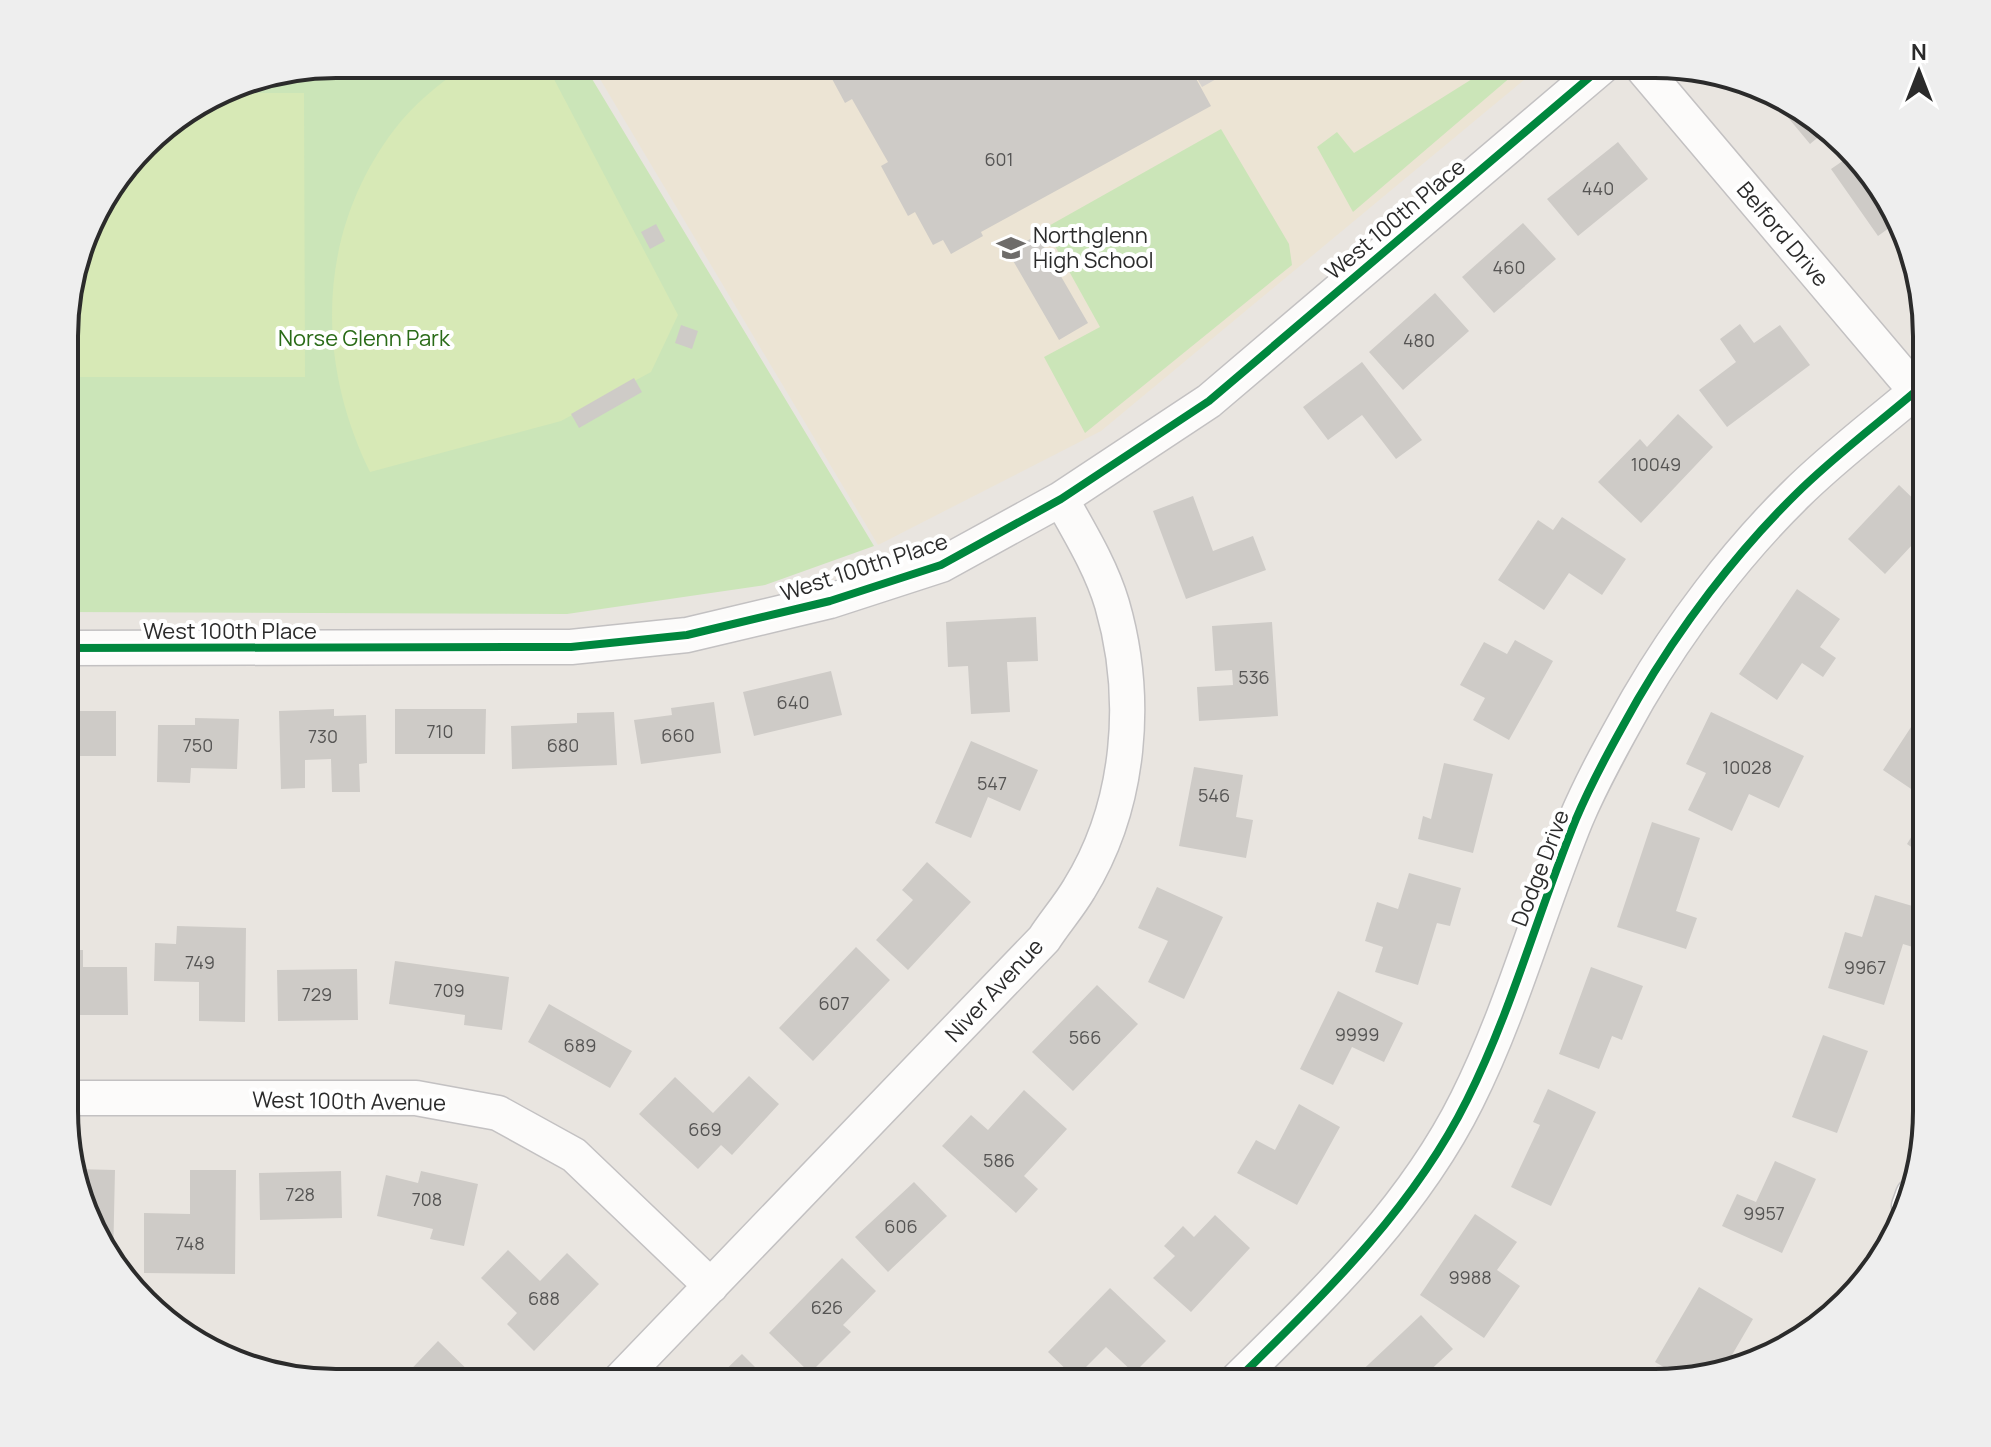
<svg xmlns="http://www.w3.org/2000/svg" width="1991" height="1447" font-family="Manrope,sans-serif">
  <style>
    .education { fill: #ece4d4 }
    .green { fill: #cbe5b8 }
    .pitch { fill: #d7e9b6 }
    .plaza { fill: #d7d3cf }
    .building { fill: #cecbc7 }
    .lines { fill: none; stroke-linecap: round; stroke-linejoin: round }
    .street-casing { stroke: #c3c1c2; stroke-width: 37 }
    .street { stroke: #fcfbfa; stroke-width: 34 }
    .cycleway-casing { stroke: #fff; stroke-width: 13 }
    .cycleway { stroke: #00873e; stroke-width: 8 }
    .labels { text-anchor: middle; stroke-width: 8; stroke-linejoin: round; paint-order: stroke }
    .number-label { font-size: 18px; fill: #565554 }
    .street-label { font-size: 22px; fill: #2b2b2b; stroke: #fff }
    .poi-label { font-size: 22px; fill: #2b2b2b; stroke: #fff; text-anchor: start }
    .park-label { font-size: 22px; fill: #2a6b18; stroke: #fff }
    .rim { fill: none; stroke: #2b2b2b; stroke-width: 4 }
  </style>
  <rect width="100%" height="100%" fill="#e9e5e0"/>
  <path class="education" d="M591,64L1542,65L1101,431L878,545Z"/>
  <path class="green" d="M336,64H583L874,546L765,585L567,614L66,612V301L92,215L156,132L232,85Z
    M1496,64H1526L1353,212L1317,147L1337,132L1354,153Z
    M1221,129L1289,244L1292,265L1085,433L1044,357L1100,327L1045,228Z"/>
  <path class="pitch" d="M467,64H546L678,315L651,372L561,421L370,472C315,360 317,232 394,130C414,103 441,83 467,64Z
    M219,93H304L305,377H66V301L92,215L156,132Z"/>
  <path class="plaza" d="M1189,64H1243L1202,87Z"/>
  <path class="building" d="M824,64H1188L1211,106L981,232L983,236L951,254L943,240L933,245L915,212L908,216L881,166L888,162L852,99L845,103Z
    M1766,91L1821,121L1828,129L1810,144Z
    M1618,142L1648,179L1578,236L1547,199Z
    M1850,156L1899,215L1900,220L1878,236L1831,169Z
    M1523,223L1556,259L1494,313L1462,277Z
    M656,224L665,241L650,249L641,232Z
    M1037,235L1088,323L1059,340L1008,252Z
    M1435,293L1469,331L1403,390L1369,352Z
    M1740,324L1754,343L1780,325L1810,365L1727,427L1699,390L1736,362L1720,339Z
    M681,325L698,331L692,349L675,343Z
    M1362,362L1422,440L1396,459L1362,415L1328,440L1303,407Z
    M634,378L642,392L579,428L571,414Z
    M1678,414L1713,447L1641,523L1598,482L1640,439L1647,447Z
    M1899,485L1926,511V530L1885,574L1848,539Z
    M1193,496L1213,551L1253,536L1266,570L1186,599L1153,511Z
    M1562,517L1626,559L1602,595L1569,573L1544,610L1498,580L1538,520L1553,530Z
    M1797,589L1840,619L1820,647L1836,658L1823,677L1802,663L1777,700L1739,674Z
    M1036,617L1038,661L1007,662L1010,712L971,714L968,666L948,667L946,622Z
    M1272,622L1278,716L1199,721L1197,687L1233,685L1232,670L1215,671L1212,626Z
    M1515,640L1553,661L1509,740L1473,720L1485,698L1460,685L1484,642L1507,654Z
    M831,671L842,715L754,736L743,692Z
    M714,702L721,753L641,764L634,720L672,715L671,708Z
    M334,709V716L366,715L367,763L359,764L360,792H332L331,759L305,760V788L281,789L279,711Z
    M395,709H486L485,754H395Z
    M66,711H116V756H66Z
    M614,712L617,765L512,769L511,726L577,723V713Z
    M1711,712L1804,756L1779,808L1749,794L1732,831L1688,810L1706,773L1686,764Z
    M195,718L239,719L237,769L191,768L190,783L157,782L158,725H195Z
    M1915,721L1926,729V799L1883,770Z
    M971,741L1038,770L1020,811L988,797L971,838L935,823Z
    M1444,763L1493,774L1473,853L1418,839L1423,816L1431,819Z
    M1194,767L1243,775L1236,817L1253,820L1246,858L1179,846Z
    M1926,813V857L1907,844Z
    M1652,822L1700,838L1676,911L1697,918L1686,949L1617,927Z
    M927,862L971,902L908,970L876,940L913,900L902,890Z
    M1409,873L1461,888L1450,926L1437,923L1418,985L1375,972L1383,947L1365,941L1377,902L1398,909Z
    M1157,887L1223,917L1184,999L1148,982L1168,941L1138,928Z
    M1875,895L1926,910L1916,948L1903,944L1884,1005L1828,988L1845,932L1862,937Z
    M177,926L246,928L245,1022L199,1021V982L154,981L155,943L176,944Z
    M856,947L890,980L813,1061L779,1028Z
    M66,950H83V967H127L128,1015H66Z
    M395,961L509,977L502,1030L464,1025L465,1015L389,1004Z
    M1591,967L1643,986L1622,1040L1612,1036L1599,1069L1559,1054Z
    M357,969L358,1020L278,1021L277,970Z
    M1097,985L1138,1024L1073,1091L1032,1052Z
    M1338,991L1403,1023L1384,1062L1352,1047L1333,1085L1300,1069Z
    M549,1004L632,1051L610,1088L528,1042Z
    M1823,1035L1868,1051L1837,1133L1792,1117Z
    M749,1076L779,1104L732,1155L721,1145L698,1169L639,1114L675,1077L713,1113Z
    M1548,1089L1596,1112L1551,1206L1511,1187L1540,1125L1533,1122Z
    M1024,1090L1067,1129L1024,1176L1038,1189L1016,1213L942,1146L971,1115L988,1130Z
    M1299,1104L1340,1127L1297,1205L1237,1173L1256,1140L1275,1150Z
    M1775,1161L1816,1179L1782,1253L1722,1226L1737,1194L1756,1202Z
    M74,1169L115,1170L113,1261L100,1246Z
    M190,1170H236L235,1274L144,1273V1213L190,1214Z
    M341,1171L342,1218L260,1220L259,1173Z
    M421,1171L478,1184L464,1246L430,1239L433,1229L377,1216L386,1175L418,1183Z
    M914,1182L947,1216L888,1272L855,1237Z
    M1475,1214L1517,1242L1497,1270L1520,1286L1484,1338L1420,1295Z
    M1215,1215L1250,1248L1191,1312L1153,1278L1175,1256L1164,1246L1183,1226L1194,1237Z
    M508,1250L540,1281L567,1253L599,1284L534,1351L507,1324L517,1313L481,1278Z
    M842,1258L876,1291L843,1325L851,1332L810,1373L769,1333Z
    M1699,1287L1753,1319L1725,1367L1681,1377L1655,1362Z
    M1110,1288L1166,1341L1134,1373L1106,1347L1075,1378L1048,1352Z
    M1421,1315L1453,1349L1422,1378L1426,1383H1357L1353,1379Z
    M438,1341L481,1383L399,1382Z
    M742,1354L771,1383H712Z"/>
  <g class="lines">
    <defs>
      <path id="street" d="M1640,65L1926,403
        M66,648L571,647L687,635L830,601L941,565L1061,499L1209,401L1604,65
        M66,1098H416L498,1113L574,1155L711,1286
        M1909,1206L1913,1195
        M617,1383L1044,939C1055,922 1069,906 1079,889C1131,805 1139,697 1112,604C1101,567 1080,533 1061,499
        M1234,1383C1321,1297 1412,1211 1467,1100C1512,1010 1538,912 1576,819C1593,779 1616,738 1638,699C1680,627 1735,554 1795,495C1832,458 1876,425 1916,391"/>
    </defs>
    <use href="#street" class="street-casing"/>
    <use href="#street" class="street"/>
    <defs>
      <path id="cycleway" d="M66,648L571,647L687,635L830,601L941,565L1061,499L1209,401L1604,65
        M1234,1383C1321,1297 1412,1211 1467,1100C1512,1010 1538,912 1576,819C1593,779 1616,738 1638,699C1680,627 1735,554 1795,495C1832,458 1876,425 1916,391"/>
    </defs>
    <use href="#cycleway" class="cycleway-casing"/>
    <use href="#cycleway" class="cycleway"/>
  </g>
  <defs>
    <symbol id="school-bare" viewBox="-9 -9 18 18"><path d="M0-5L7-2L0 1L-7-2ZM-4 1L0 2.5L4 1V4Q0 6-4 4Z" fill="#6e6c6a" stroke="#fff" stroke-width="2.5" paint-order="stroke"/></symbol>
  </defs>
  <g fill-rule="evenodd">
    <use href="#school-bare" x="991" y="228" width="40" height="40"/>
  </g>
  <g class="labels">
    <g class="number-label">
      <text x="999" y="166">601</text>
      <text x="1598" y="195">440</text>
      <text x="1509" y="274">460</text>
      <text x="1419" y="347">480</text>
      <text x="1656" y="471">10049</text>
      <text x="1254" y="684">536</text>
      <text x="793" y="709">640</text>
      <text x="440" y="738">710</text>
      <text x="678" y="742">660</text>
      <text x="323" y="743">730</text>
      <text x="198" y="752">750</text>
      <text x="563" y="752">680</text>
      <text x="1747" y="774">10028</text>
      <text x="992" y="790">547</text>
      <text x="1214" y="802">546</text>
      <text x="200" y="969">749</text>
      <text x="1865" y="974">9967</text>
      <text x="449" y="997">709</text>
      <text x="317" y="1001">729</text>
      <text x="834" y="1010">607</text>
      <text x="1357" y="1041">9999</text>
      <text x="1085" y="1044">566</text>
      <text x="580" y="1052">689</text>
      <text x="705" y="1136">669</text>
      <text x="999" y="1167">586</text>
      <text x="300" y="1201">728</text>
      <text x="427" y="1206">708</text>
      <text x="1764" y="1220">9957</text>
      <text x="901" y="1233">606</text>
      <text x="190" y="1250">748</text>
      <text x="1470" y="1284">9988</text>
      <text x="544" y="1305">688</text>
      <text x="827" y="1314">626</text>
    </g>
    <g class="street-label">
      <text transform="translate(1395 219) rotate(-40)" y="8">West 100th Place</text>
      <text transform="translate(1783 234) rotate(50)" y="8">Belford Drive</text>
      <text transform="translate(864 567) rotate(-18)" y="8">West 100th Place</text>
      <text x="230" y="639">West 100th Place</text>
      <text transform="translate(1540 868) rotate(-69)" y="8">Dodge Drive</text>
      <text transform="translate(994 990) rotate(-47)" y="8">Niver Avenue</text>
      <text transform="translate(349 1101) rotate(1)" y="8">West 100th Avenue</text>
    </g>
    <g class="poi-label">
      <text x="1033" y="243">Northglenn<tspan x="1033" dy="25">High School</tspan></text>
    </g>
    <g class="park-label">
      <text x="364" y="346">Norse Glenn Park</text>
    </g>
  </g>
  <path d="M0 0H1991V1447H0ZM336 78H1655A258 258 0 0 1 1913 336V1111A258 258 0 0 1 1655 1369H336A258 258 0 0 1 78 1111V336A258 258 0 0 1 336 78Z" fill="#eee" fill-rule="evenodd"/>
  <path class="rim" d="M336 78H1655A258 258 0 0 1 1913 336V1111A258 258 0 0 1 1655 1369H336A258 258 0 0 1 78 1111V336A258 258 0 0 1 336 78Z"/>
  <g transform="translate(1919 72)" stroke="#ffffff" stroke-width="6" paint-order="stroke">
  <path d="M0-6L14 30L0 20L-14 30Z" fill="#2b2b2b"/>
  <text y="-12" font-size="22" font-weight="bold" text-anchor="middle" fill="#2b2b2b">N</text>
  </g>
</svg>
